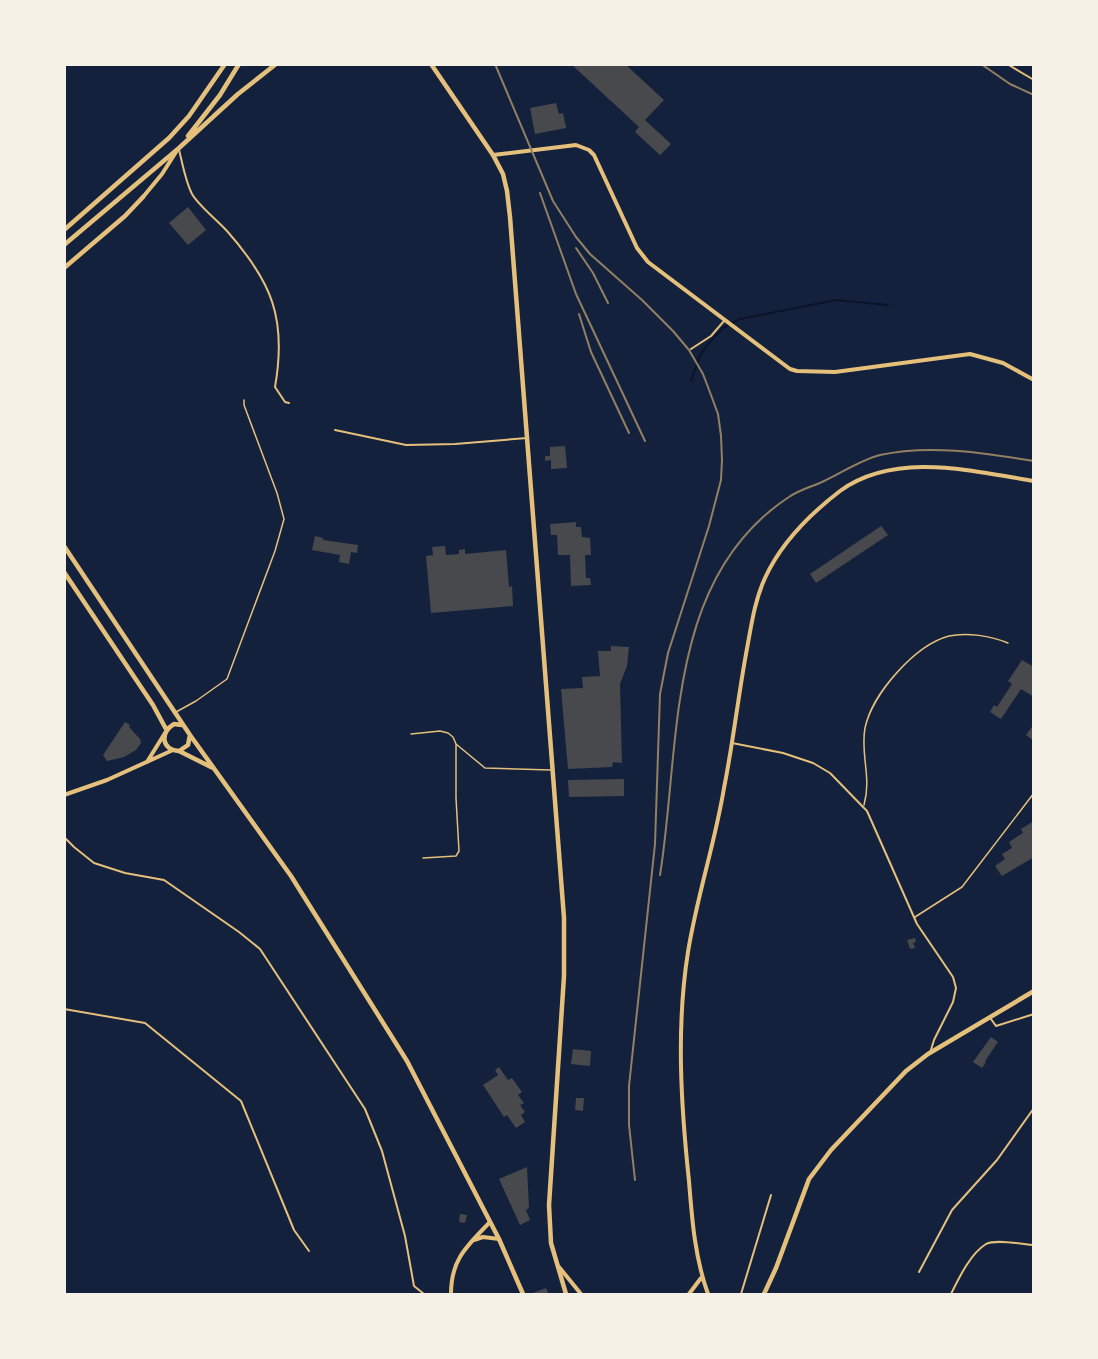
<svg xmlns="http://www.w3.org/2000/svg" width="1098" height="1359" font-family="Overpass,sans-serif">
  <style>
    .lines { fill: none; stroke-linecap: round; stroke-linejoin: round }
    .stream { stroke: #0b132b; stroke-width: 2 }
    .building { fill: #48494c }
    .service { stroke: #e5c07b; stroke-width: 1.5 }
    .minor { stroke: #e5c07b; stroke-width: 2 }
    .secondary { stroke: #e5c07b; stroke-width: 4 }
    .primary { stroke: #e5c07b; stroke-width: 4.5 }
    .trunk { stroke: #e5c07b; stroke-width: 4.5 }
    .rail { stroke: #918062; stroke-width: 2 }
  </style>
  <rect width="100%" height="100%" fill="#14213d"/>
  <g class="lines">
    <path class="stream" d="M691,381L699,358L706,346L723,328L740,319L836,300L888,305"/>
  </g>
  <path class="building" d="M571,64H625L664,100L645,120L671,144L660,155L635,132L639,127Z
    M556,103L559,114L563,113L566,128L535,134L530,108Z
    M188,207L206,230L188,245L169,223Z
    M565,446L567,468L551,469V460L545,461V456H550V447Z
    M576,522V527H581L582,537L590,538L591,555H585L586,578H590L591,585L571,586L570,555H558L557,535H551L550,524Z
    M881,526L888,535L816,583L810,574Z
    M315,536L323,538V540L358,545L357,553L351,552L349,564L339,562L340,555L312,550Z
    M445,546L446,555L459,554V550L465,549V554L506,550L509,587L512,586L513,606L431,613L426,556L433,555L432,547Z
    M611,646L629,647L627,666L620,684L622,763L613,762L612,767L568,769L561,689L583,688L582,677L600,676L598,651H611Z
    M1022,660L1034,667V697L1021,689L1001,719L990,712L994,705L997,707L1012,684L1008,681Z
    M125,722L130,725L129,727L140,739L141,743L136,750L124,757L107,761L103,755Z
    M1034,724V741L1026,735Z
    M624,779V796L569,797L568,780Z
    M1034,821V857L1002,876L995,866L1005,859L1002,854L1012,848L1009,842L1023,833L1021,829Z
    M915,938L916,942L913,943L915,948L910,949L907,940Z
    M991,1037L998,1042L985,1061L986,1062L982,1068L973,1062Z
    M573,1049L591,1051L590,1066L571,1064Z
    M499,1067L508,1080L512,1078L522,1092L518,1095L524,1103L520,1105L525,1112L521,1115L525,1122L516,1128L507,1115L504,1117L483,1085L498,1075L495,1070Z
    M576,1098H584L583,1111L575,1110Z
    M527,1167L529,1208L526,1210L530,1220L520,1225L499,1179Z
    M460,1214L467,1215L465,1223L459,1222Z
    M546,1288L549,1294H534L533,1293Z"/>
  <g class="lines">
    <path class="service" d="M176,712L196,701L227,679L275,551L284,519L277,493L244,405V400
      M411,734L440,731L448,733L453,737L456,744L485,768L551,770
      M864,805C872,777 860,754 865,728C872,694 915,645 949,636C967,632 991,636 1008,643
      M423,858L456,856L459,851L456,798V744
      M915,917L962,887L1034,793"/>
    <path class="minor" d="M1007,64L1034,80
      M179,150C183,165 185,180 192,194C199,206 217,220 227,231C272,282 287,319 275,387L285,402L289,403
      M691,349L711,336L724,321
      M335,430L406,445L455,444L527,438
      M732,743L783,753L813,763L830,773L867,811L917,924L953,977L956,988L953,1002L934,1040L930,1053
      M64,837L74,847L94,863L125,873L164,880L239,932L260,949L365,1109L382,1151L405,1236L414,1286L424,1294
      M64,1009L145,1023L241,1101L294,1230L309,1251
      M991,1019L996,1026L1034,1014
      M919,1272L952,1210L997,1160L1034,1108
      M741,1294L771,1195
      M951,1294C959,1278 970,1254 986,1244C996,1239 1022,1244 1034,1245"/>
    <path class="secondary" d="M493,155L576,145L589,150L594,155L637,248L648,262L790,369L797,371L835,372L970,354L1003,363L1034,380
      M143,197L162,174L176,152
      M147,762L165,733
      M64,795L107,780L173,750
      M474,1240L483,1237L499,1239
      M559,1267L581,1294
      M451,1294C451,1259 467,1246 490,1222
      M689,1294L701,1278
      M708,1294C695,1258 692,1220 689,1181C681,1106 676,1027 688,952C697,896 715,843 724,788C733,743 738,698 746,654C751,628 754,602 765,578C781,543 810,514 840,491C895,451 972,471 1034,481"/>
    <path class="primary" d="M431,64L493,155L503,174L507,191L510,217L564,918V976L549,1205L551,1243L566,1294
      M64,268L125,216L143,197
      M64,546L190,735L291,876L407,1061L499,1239L523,1294
      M64,572L153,705L166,729
      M182,725L174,724C160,732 161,750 179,751L213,768
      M179,751L188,745L190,735
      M764,1294L776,1268L809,1179L831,1150L906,1071L928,1054L1034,991"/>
    <path class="trunk" d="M188,136L220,95L239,64
      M64,230L169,138L189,116L225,64
      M64,245L179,148L238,94L276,64"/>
    <path class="rail" d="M495,64L553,201L576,237L590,254L642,300L673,331L689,350L703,374L711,395L718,414L721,436L722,460L721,480L709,526L668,653L660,694L655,844L629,1086V1125L635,1180
      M981,64L1010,84L1034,95
      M540,193L576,294L645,441
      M576,248L593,273L608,303
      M579,314L591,352L629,433
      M660,875C681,745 664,579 789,497C799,490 811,487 822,482C840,474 860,460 880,455C929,444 984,453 1034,461"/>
  </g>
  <rect width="1098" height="1359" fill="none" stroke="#f6f1e7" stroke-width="132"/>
</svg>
